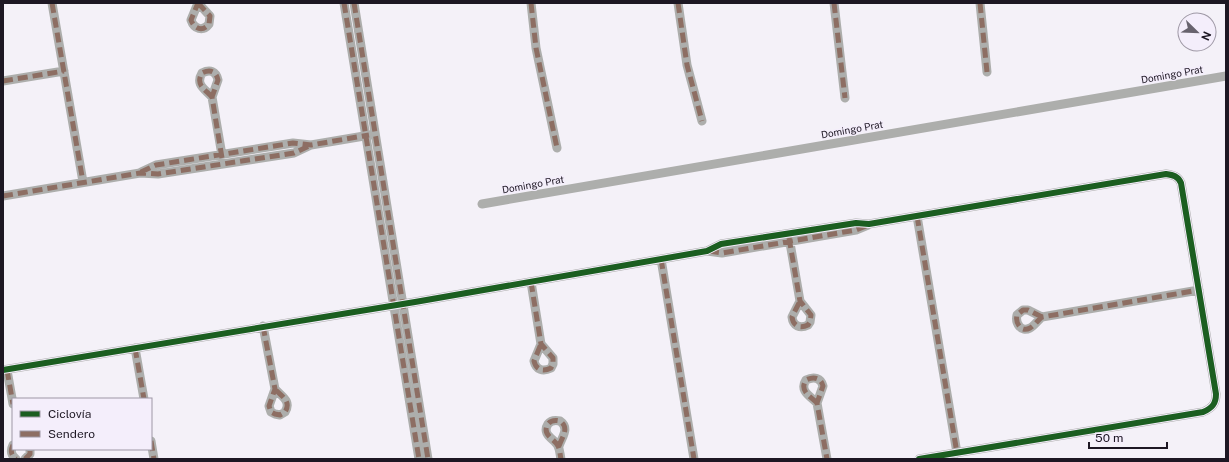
<svg xmlns="http://www.w3.org/2000/svg" width="1229" height="462" font-family="'Public Sans',sans-serif">
  <style>
    .lines { fill: none; stroke-linecap: round; stroke-linejoin: round }
    .street { stroke: #adaeac; stroke-width: 9 }
    .quiet { stroke: #8d6e63; stroke-width: 5; stroke-dasharray: 10 5; stroke-linecap: butt }
    .cycleway-casing { stroke: #f4eefb; stroke-width: 8 }
    .cycleway { stroke: #1b5e20; stroke-width: 6 }
    .labels { text-anchor: middle; stroke-width: 3; stroke-linejoin: round; paint-order: stroke }
    .street-label { font-size: 10px; fill: #1d1723; stroke: #f4eefb }
  </style>
  <rect width="100%" height="100%" fill="#f4f1f8"/>
  <g class="lines">
    <path class="street" d="M52,3L83,182
      M198,3L210,16L209,24C203,32 194,29 191,20Z
      M344,3L419,459
      M354,3L428,459
      M531,3L536,48L557,148
      M678,3L687,65L702,121
      M834,3L845,98
      M980,3L987,72
      M3,81L64,71
      M212,97C205,89 195,85 202,73C210,69 216,71 218,80L212,97L223,161
      M141,172L156,165L293,143L311,145L370,135
      M3,196L140,173L158,174L294,153L311,145
      M482,204L1226,76
      M917,216L957,453
      M789,237L800,301L811,315L810,322L808,325C800,329 793,326 792,317L800,301
      M707,251L722,253L856,230L868,225
      M661,259L694,459
      M531,282L541,344L553,358V364L551,368C543,372 536,370 534,361L541,344
      M1042,317L1028,310H1023L1017,315C1015,323 1021,333 1030,328C1034,326 1038,320 1042,317L1199,290
      M263,326L275,389L269,406L271,412L275,414L280,415L285,412C292,401 281,396 275,389
      M135,348L144,399
      M3,370L415,302L707,251L721,244L856,223L869,224L1166,174C1173,175 1178,176 1181,183L1216,394C1216,404 1212,408 1203,412L919,459
      M7,370L13,404
      M817,403C810,396 799,391 806,380C814,376 821,378 823,386L817,403L827,459
      M151,441L154,459
      M13,445C10,451 11,455 16,459
      M559,446C562,437 570,428 560,421C555,420 551,420 548,424C541,435 555,439 558,446C560,450 560,455 561,459
      M25,459L30,454V449"/>
    <path class="quiet" d="M52,3L83,182
      M198,3L210,16L209,24C203,32 194,29 191,20Z
      M344,3L419,459
      M354,3L428,459
      M531,3L536,48L557,148
      M678,3L687,65L702,121
      M834,3L845,98
      M980,3L987,72
      M3,81L64,71
      M212,97C205,89 195,85 202,73C210,69 216,71 218,80L212,97L222,158
      M141,172L156,165L293,143L311,145L369,135
      M3,196L140,173L158,174L294,153L311,145
      M917,216L957,453
      M789,238L800,301L811,315L810,322L808,325C800,329 793,326 792,317L800,301
      M709,251L722,253L856,230L866,226
      M661,259L694,459
      M531,282L541,344L553,358V364L551,368C543,372 536,370 534,361L541,344
      M1042,317L1028,310H1023L1017,315C1015,323 1021,333 1030,328C1034,326 1038,320 1042,317L1199,290
      M263,326L275,389L269,406L271,412L275,414L280,415L285,412C292,401 281,396 275,389
      M135,348L144,399
      M7,370L13,404
      M817,403C810,396 799,391 806,380C814,376 821,378 823,386L817,403L827,459
      M151,441L154,459
      M13,445C10,451 11,455 16,459
      M559,446C562,437 570,428 560,421C555,420 551,420 548,424C541,435 555,439 558,446C560,450 560,455 561,459
      M25,459L30,454V449"/>
    <defs>
      <path id="cycleway" d="M3,370L415,302L707,251L721,244L856,223L869,224L1166,174C1173,175 1178,176 1181,183L1216,394C1216,404 1212,408 1203,412L919,459"/>
    </defs>
    <use href="#cycleway" class="cycleway-casing"/>
    <use href="#cycleway" class="cycleway"/>
  </g>
  <g class="labels">
    <g class="street-label">
      <text transform="translate(1172 74) rotate(-10)" y="4">Domingo Prat</text>
      <text transform="translate(852 129) rotate(-10)" y="4">Domingo Prat</text>
      <text transform="translate(533 184) rotate(-10)" y="4">Domingo Prat</text>
    </g>
  </g>
  <rect width="1229" height="462" fill="none" stroke="#1d1723" stroke-width="8"/>
  <rect x="12" y="398" width="140" height="52" fill="#f4eefb" stroke="#9e98a5"/>
  <rect x="20" y="411" width="20" height="6" fill="#1b5e20" stroke="#9e98a5"/>
  <text x="48" y="418" font-size="12" fill="#1d1723">Ciclovía</text>
  <rect x="20" y="431" width="20" height="6" fill="#8d6e63" stroke="#9e98a5"/>
  <text x="48" y="438" font-size="12" fill="#1d1723">Sendero</text>
  <g transform="translate(1197 32) rotate(113)"><circle r="19" fill="#f4eefb" stroke="#9e98a5"/>
  <path d="M0-3L7 15L0 10L-7 15Z" fill="#68636e"/>
  <text y="-6" font-size="11" font-weight="bold" text-anchor="middle" fill="#1d1723">N</text>
  </g>
  <path d="M1089 442v6h78v-6" fill="none" stroke="#1d1723" stroke-width="2"/>
  <text x="1095" y="442" font-size="12" fill="#1d1723" stroke="#f4eefb" stroke-width="3" paint-order="stroke">50 m</text>
</svg>
